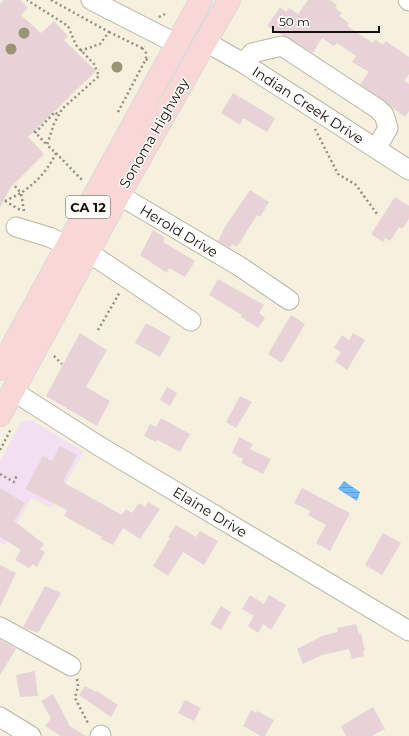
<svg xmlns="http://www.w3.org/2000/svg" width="409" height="736" font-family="Montserrat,sans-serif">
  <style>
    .commercial { fill: #f2e0f2 }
    .water { fill: url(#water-rules) }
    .building { fill: #e7d2d8 }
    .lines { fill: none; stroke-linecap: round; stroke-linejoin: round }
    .minor-casing { stroke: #b9b5a4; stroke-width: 21 }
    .major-casing { stroke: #d9d9d8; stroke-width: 24 }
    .path { stroke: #918d81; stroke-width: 2.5; stroke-dasharray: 2 3; stroke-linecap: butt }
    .minor { stroke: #fff; stroke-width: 19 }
    .major { stroke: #fad7d7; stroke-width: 22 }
    .tree { fill: #9b9475 }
    .labels { text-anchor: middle; stroke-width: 3; stroke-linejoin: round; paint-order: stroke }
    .shield { fill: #fffefb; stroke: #595752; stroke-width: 1 }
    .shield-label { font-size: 13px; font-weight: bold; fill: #12100a }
    .street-label { font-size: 14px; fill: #12100a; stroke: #fffefb }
  </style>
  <defs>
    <pattern id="water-rules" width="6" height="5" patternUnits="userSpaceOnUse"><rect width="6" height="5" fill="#6fb9fb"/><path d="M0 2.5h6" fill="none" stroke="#5f9ed6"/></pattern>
  </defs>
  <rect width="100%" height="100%" fill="#f6f1df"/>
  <path class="commercial" d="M32,420L84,452L51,508L31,498L5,545L0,542V461L21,422Z"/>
  <path class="water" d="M344,481L360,492L357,501L338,489Z"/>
  <path class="building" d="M4,0H20L28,8L21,15L41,33L54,21L68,36L64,40L96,71L28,137L44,154L11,187L0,207V4Z
    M308,0H330L337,5L335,8L342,13L339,16L349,23L347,26L373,43L375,39L383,45L386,41L409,57V74L404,81L409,84V111L405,117L360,84L369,72L352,62L356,56L337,43L334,46L322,38L313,53L267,26L280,7L286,12L289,8L298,14Z
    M233,93L275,118L267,132L243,118L240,125L221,113Z
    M250,190L269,202L260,217L257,215L237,247L232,244L230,248L218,241L225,227Z
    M395,197L409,206V219L402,229L399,227L390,241L385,238L383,242L371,234Z
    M153,230L165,238L163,242L195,261L185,277L169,268L167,273L140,255Z
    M218,279L264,305L259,313L265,318L258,328L241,317L242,315L209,295Z
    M291,315L305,324L282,363L268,354Z
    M146,323L171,337L160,357L135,343Z
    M80,333L107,350L86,387L110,401L97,426L46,396Z
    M353,333L365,340L347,370L335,361L341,352L334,348L342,335L349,340Z
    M167,387L177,393L170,406L160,400Z
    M240,396L252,402L236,428L226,422Z
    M161,418L190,434L180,452L157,440L156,442L144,436L150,424L156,427Z
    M239,437L253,444L250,449L271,459L263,474L241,463L243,459L232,453Z
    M60,446L77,455L63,482L122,515L126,509L132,513L139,503L145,507L148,502L160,509L140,539L123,528L113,545L101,539L102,537L64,516L67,510L25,489L43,456L52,461Z
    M0,488L25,503L14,521L44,544L40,549L45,552L37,567L33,564L29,568L15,560L21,550L0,537Z
    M302,488L350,513L330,551L316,543L326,525L308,515L310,511L294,503Z
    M176,525L196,537L200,531L218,541L204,565L183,552L168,576L153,566L170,538L168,537Z
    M383,533L401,543L382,575L365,565Z
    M0,565L16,573L0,607Z
    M45,586L61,593L38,633L23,627Z
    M250,595L264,604L269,595L286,605L271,630L263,624L258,633L248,626L254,616L242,609Z
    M221,606L231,612L221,630L210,624Z
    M356,624L359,634L361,633L365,651H363L364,656L352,659L349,649L322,655L303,664L297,649L322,636L338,632L337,628Z
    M0,640L16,649L0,675Z
    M35,671L38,696L20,697L16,675Z
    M85,686L96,692L97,691L118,705L111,717L79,695Z
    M53,694L70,726L86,736H61L45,726L51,718L41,701Z
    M185,700L201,708L194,721L178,713Z
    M373,707L385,729L372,736H346L341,726Z
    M251,710L256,713L257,711L274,720L265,736H261L243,726Z"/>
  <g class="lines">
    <defs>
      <path id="minor" d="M91,0L177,44
        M408,0L409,1
        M206,42L243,63L409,170
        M243,63L252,53L282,46L378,109L384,115L388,128L376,149
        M119,195L239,266L289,300
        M16,227L49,237L67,245
        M88,252L191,321
        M13,391L99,446L409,631
        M0,627L71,666
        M0,717L31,736
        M100,736L101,735"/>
      <path id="major" d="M0,369L201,0
        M0,415L119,195L229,0"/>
    </defs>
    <use href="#minor" class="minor-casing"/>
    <use href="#major" class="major-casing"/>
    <path class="path" d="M51,0L109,32L100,44L80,51
      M159,17L165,14
      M109,32L142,48L145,46
      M142,48L146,53V59
      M118,112L146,59L148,61
      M315,129L338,174L356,185L377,214
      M34,131L47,145
      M35,133L55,112L58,115
      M56,153L83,181
      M5,201L22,211
      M5,201L21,193L13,184
      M24,211L21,193C37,182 48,170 56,153L47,145L54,124L62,109L99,76L94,64L76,45L68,26L27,0
      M98,330L120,292
      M54,356L62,364
      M0,450L11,429
      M0,474L14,482L17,475
      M77,679L78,686L75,698L89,725"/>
    <use href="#minor" class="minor"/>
    <use href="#major" class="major"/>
  </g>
  <g class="tree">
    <circle cx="24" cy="33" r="5.5"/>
    <circle cx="11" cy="49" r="5.5"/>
    <circle cx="117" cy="67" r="5.5"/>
  </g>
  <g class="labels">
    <rect class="shield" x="66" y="196" width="44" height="22" rx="3"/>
    <g class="shield-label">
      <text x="88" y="212">CA 12</text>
    </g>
    <g class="street-label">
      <text transform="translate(308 105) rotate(33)" y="5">Indian Creek Drive</text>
      <text transform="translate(154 133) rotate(-60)" y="5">Sonoma Highway</text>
      <text transform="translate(179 231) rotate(31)" y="5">Herold Drive</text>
      <text transform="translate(210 512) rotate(31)" y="5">Elaine Drive</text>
    </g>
  </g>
  <path d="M273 26v6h106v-6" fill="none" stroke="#12100a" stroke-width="2"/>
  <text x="279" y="26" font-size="12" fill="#12100a" stroke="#fffefb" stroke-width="3" paint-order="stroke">50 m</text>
</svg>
